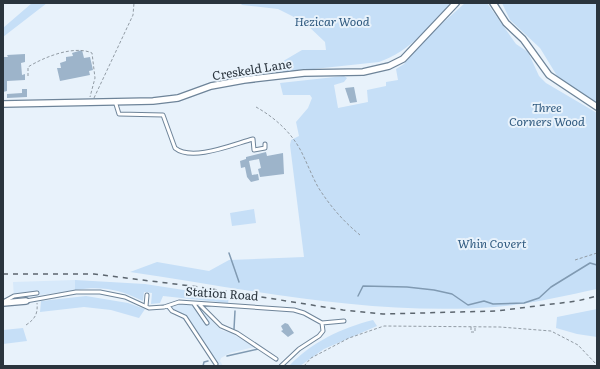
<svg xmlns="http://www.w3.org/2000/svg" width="600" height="369" font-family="Literata,serif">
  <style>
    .built { fill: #d7e9fa }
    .green { fill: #c6dff7 }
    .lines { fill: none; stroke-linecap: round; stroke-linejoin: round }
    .stream { stroke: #809ab2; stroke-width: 1.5 }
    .building { fill: #9db4ca }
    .lane-casing { stroke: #6e8499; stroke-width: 5 }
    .street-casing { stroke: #6e8499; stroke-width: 8 }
    .path { stroke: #929ca5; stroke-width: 1; stroke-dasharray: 3 2; stroke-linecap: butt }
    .lane { stroke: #fff; stroke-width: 3 }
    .street { stroke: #fff; stroke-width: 5.5 }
    .rail { stroke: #5c666f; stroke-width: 1.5; stroke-dasharray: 5 5; stroke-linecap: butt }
    .labels { text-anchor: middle; stroke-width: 4; stroke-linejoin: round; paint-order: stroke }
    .park-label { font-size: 12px; font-style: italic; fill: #315b80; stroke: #e8f2fb }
    .street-label { font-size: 12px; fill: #2a343d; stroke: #e8f2fb }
  </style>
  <rect width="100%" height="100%" fill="#e8f2fb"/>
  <path class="built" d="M75,280V290L14,299L13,282Z
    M181,304L198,306L221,330L231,333L254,347L230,353L221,358L220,361L223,366H215L184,320L166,309Z"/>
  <path class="green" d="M32,3H47L3,37V28Z
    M240,3H451C428,27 411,51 379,62L267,74L285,60L302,50H326L325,42L304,22L278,9L242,5Z
    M465,3H487L516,44L528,52L539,76L546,83L597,113V289C564,296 530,304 495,307C373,316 251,290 130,272L157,262L209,271L229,260L304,257L290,145L291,140L299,136L296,122L308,108L312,98L310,95H283L280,83L344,76L347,78L344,82L334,85L338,108L368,102L367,90L386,86V82L398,80L396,69L404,64L429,35Z
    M502,3H597V103L559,79L540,48L510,20Z
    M254,209L256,223L232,226L230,213Z
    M75,280L145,284L229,297L228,303L163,296L160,303L151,304L152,293L144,292L143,301C118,289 102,286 75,290Z
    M86,296L128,303L145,309L139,318L111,310L84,307L40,312L41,301Z
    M597,309V337L577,334L556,328L557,317Z
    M373,320L377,326L324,349L300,366H289C312,342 341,328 373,320Z
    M23,328L27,341L3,344V330Z"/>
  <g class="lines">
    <path class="stream" d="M229,253L239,282
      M358,296L363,286L407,287L434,290L452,294L468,305L484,301L493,304L524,303L539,298L551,287L590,263L597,265
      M234,329L235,311
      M227,356L258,349
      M203,366L204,362L208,361"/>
  </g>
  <path class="building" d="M82,50L84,58L90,57L93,70L89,71L90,75L60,81L57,68H61L60,63L66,61V57L73,56L72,53Z
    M25,54V62L21,63L22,75L25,74V80L7,81V91L3,92V57H8L7,55Z
    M354,87L357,102L350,103L345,88Z
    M22,89H27V97L7,98V94L22,93Z
    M266,152L267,156L283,153L284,174L260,177L258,169L261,168L259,159L249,161L252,175L258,174L259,180L251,182L247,177L245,167L241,168L240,161L246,159V157Z
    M285,323L288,324L294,333L288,337L281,331L283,330L281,326Z"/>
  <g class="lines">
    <defs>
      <path id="lane" d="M115,101L119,114L163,115L175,148C192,162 234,144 253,139L254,150L265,148V144
        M26,301L76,292H100L125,297L149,308L164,307L179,302L294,310L304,313L322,323L344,321
        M3,302L14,296L37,293
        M194,304L207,323
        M199,304L221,326L237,333L276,359
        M146,306L147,295
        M168,306L172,311L185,317L216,364
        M281,366L299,349L319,336L323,331L322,323"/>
      <path id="street" d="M493,3L506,23L523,39L549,75L597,107
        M3,104L153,101L178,98L211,86L244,80L304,73L363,72L389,66L403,59L456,3
        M3,303L26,301"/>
    </defs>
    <use href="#lane" class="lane-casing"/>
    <use href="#street" class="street-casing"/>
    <path class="path" d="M28,76V67C44,57 74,45 92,53L95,78L90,97
      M94,98L133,15L134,3
      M256,107C274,117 291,132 301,151C307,163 312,176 318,187C330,206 343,221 360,235
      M575,260L597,253
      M26,325C35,319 38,314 37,303
      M471,327V332H475V327
      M304,366L311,358L349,338L384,326L500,327L551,331L578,345L597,365"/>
    <use href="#lane" class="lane"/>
    <use href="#street" class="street"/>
    <path class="rail" d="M3,274H94L199,287L343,310L383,314L496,311L577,301L597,296"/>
  </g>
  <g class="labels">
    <g class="park-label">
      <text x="332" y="26">Hezicar Wood</text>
      <text x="547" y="112">Three<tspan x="547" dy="14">Corners Wood</tspan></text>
      <text x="492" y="248">Whin Covert</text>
    </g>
    <g class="street-label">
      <text transform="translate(252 70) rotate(-9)" y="4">Creskeld Lane</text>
      <text transform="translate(222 294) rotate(4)" y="4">Station Road</text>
    </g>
  </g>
  <rect width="600" height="369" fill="none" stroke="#2a343d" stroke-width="8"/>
</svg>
